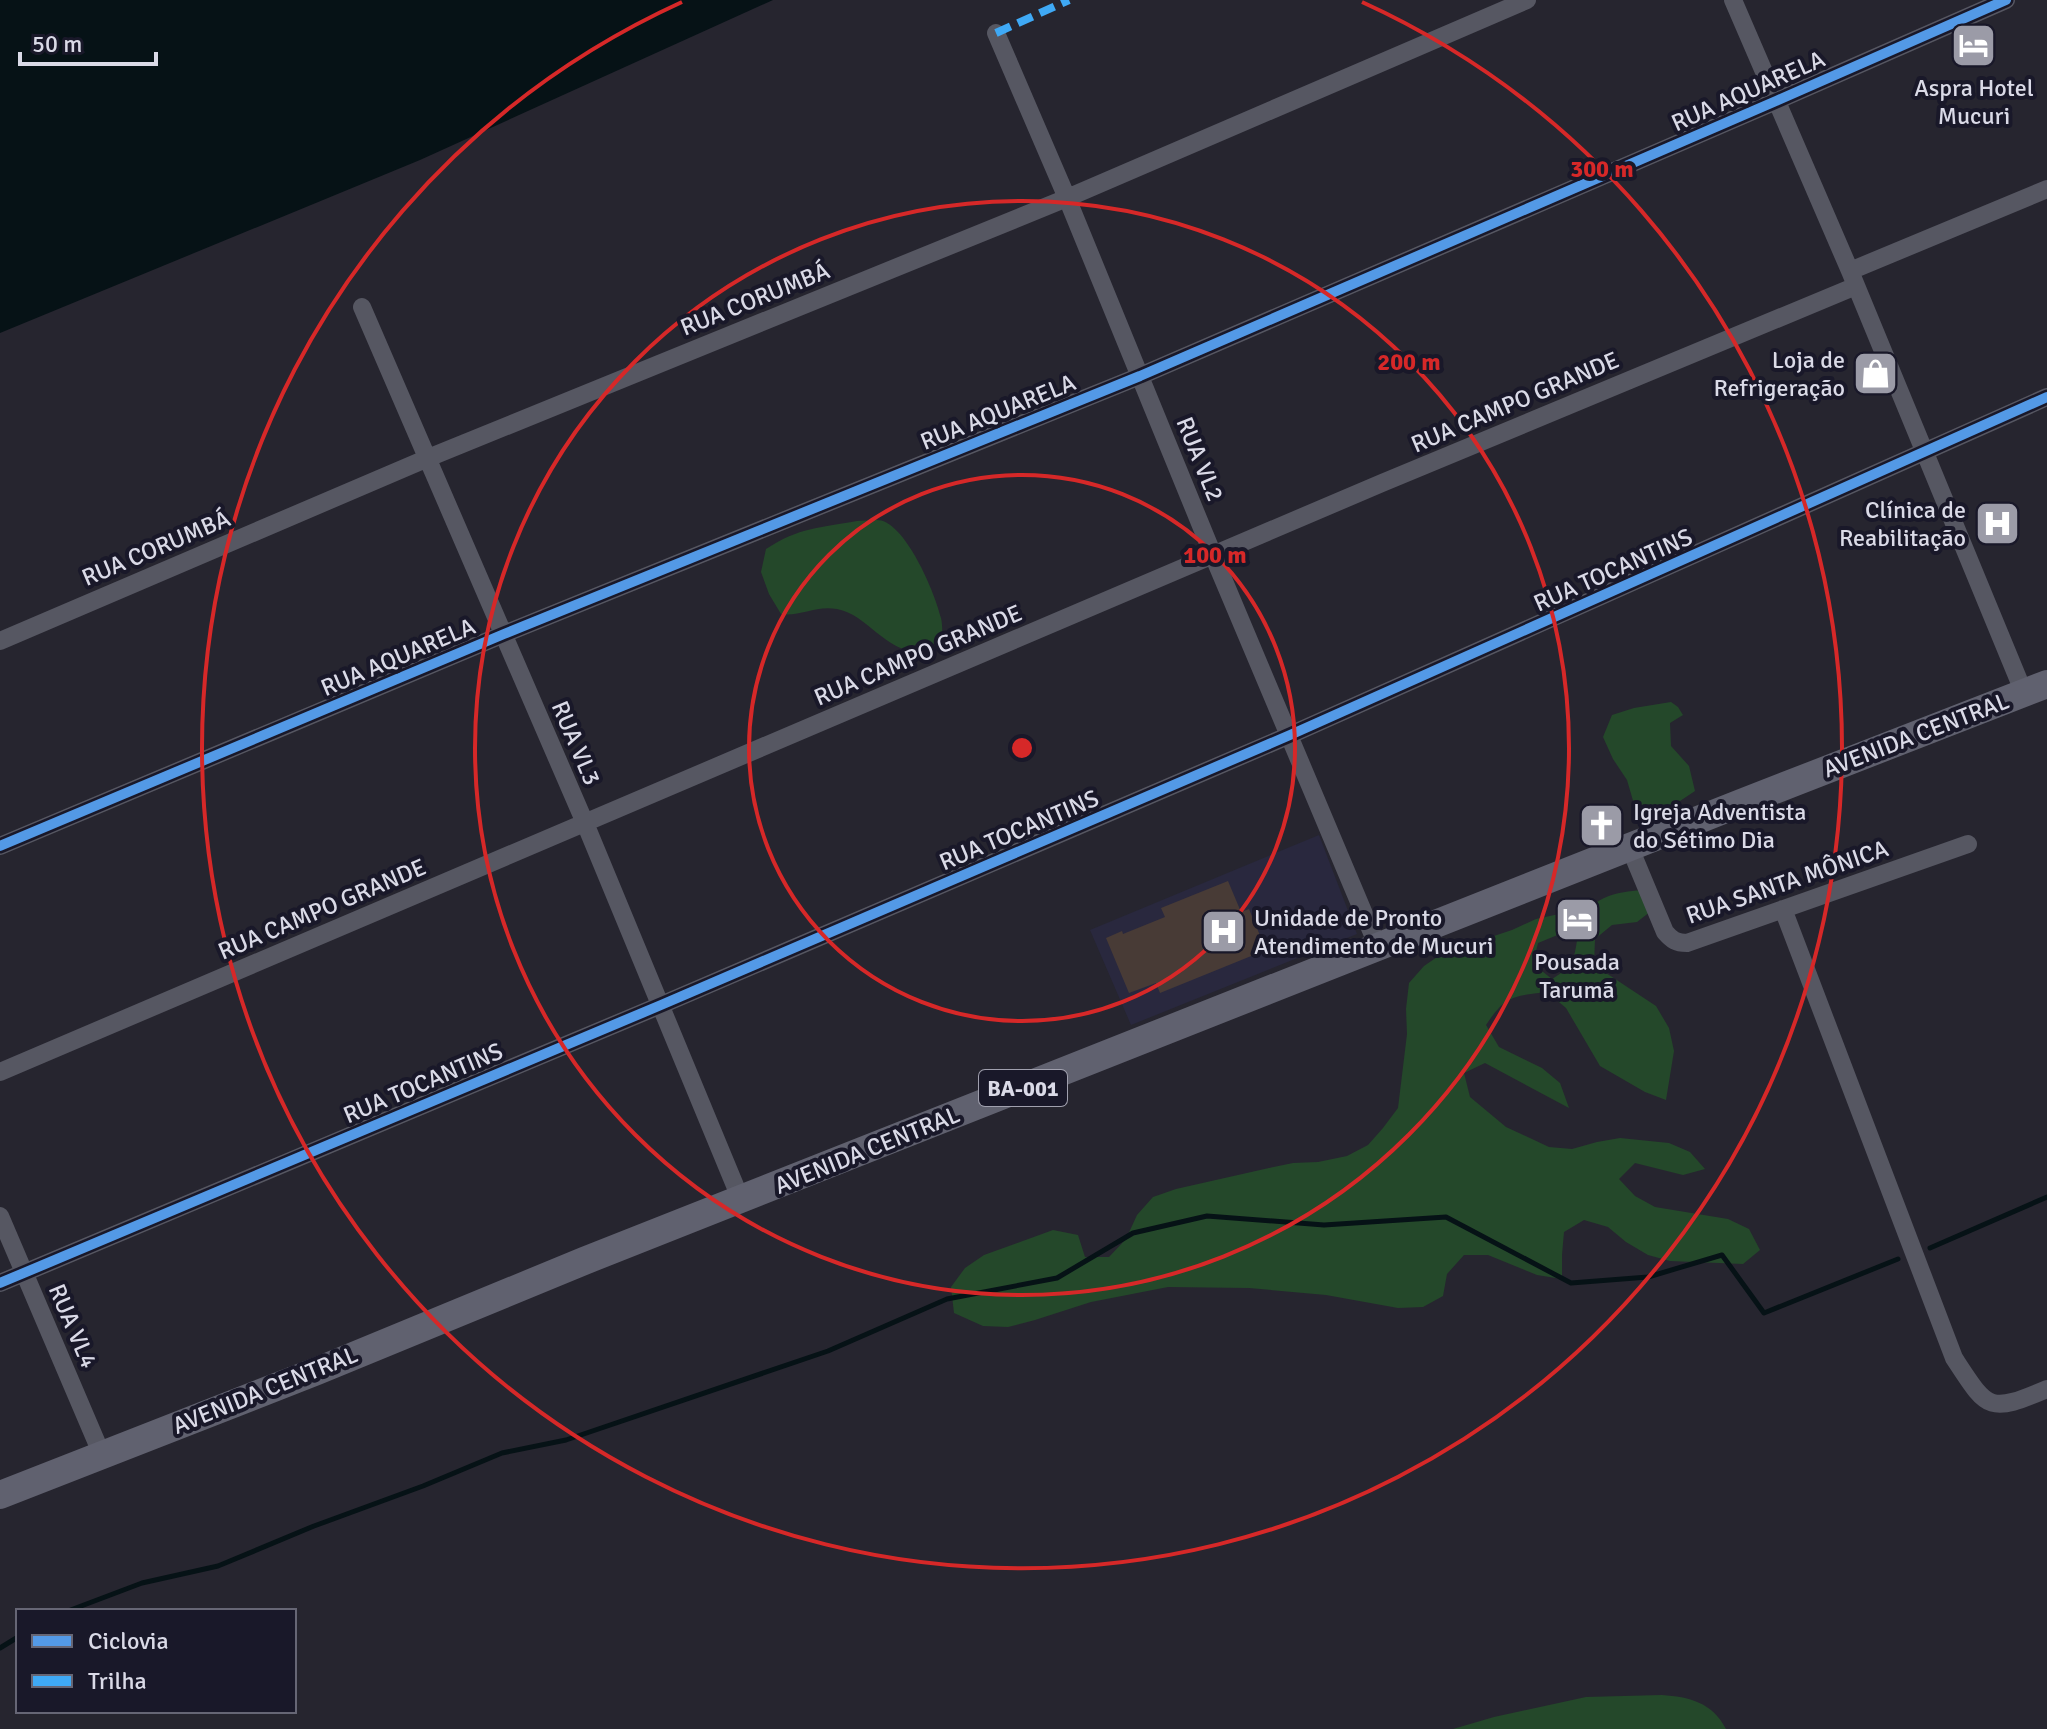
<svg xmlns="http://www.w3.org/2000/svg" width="2047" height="1729" font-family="Signika,sans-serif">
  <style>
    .built { fill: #29283e }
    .green { fill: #24482a }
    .water { fill: #061216 }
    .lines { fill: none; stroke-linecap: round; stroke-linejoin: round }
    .stream { stroke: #061216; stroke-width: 5 }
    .building { fill: #483b36 }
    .minor { stroke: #565762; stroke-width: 18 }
    .primary { stroke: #60616f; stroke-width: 28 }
    .quiet { stroke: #3fa9f5; stroke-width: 8; stroke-dasharray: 16 8; stroke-linecap: butt }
    .cycleway-casing { stroke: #191829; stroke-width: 15 }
    .cycleway { stroke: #5399e6; stroke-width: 10 }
    .ring { fill: none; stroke: #d62828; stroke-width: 4 }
    .labels { text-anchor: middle; stroke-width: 8; stroke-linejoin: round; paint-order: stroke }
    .shield { fill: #191829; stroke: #a0a0ae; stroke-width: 2 }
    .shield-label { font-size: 22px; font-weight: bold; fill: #dadae7 }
    .poi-label { font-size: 24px; fill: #dadae7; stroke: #191829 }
    .street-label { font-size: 24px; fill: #dadae7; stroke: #191829 }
    .centre { fill: #d62828; stroke: #191829; stroke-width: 4 }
    .ring-label { font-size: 24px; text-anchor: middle; font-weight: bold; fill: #d62828; stroke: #191829; stroke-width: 8; stroke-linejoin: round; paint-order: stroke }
  </style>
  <rect width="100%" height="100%" fill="#26252f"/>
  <path class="built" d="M1319,835L1357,934L1131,1025L1090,930Z"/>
  <path class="green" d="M857,521C865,521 876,519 883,521C909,531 935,593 941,618C943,627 942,636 942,644C935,647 926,653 919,652C884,651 868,615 837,609C816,605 799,617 781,614L769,594L761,572L766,549C800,527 819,528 857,521Z
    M1671,702L1678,707L1683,715L1670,723L1671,746L1689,766L1695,791L1656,817L1634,804L1627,780L1613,759L1603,737L1612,715L1634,708Z
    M1641,890L1655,908L1637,922L1612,925L1595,939L1594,965L1656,1006L1669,1028L1674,1051L1666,1100L1645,1092L1600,1066L1566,1008L1547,992C1513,996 1505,996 1486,1025L1499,1047L1542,1068L1560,1083L1569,1108L1485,1063L1464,1073L1470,1097L1506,1127L1549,1147L1572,1149L1597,1142L1620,1138L1669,1143L1690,1152L1705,1169L1683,1175L1635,1163L1619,1179L1635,1196L1655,1207L1728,1219L1749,1229L1760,1250L1743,1264L1670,1261L1648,1255L1626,1242L1608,1227L1584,1220L1564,1232L1562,1255V1279L1537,1275L1488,1255H1464L1447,1274L1443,1296L1423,1307L1398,1308L1326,1295L1249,1288L1168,1287L1091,1302L1035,1320L1008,1327L983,1326L954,1313L951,1287L965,1268L984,1255L1053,1230L1078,1235L1085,1257H1109L1126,1239L1137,1215L1153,1197L1176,1189L1269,1168L1293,1163L1318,1162L1347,1156L1368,1145L1383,1128L1398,1108L1407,1034L1406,1009L1409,983L1424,966L1443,953L1512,930L1536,919L1559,914L1560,934L1538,943L1533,964L1552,979C1558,975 1567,970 1571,963C1578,950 1576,933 1582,920C1593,896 1618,892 1641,890Z
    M1662,1695C1689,1697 1712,1702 1726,1729H1453L1494,1717L1586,1697Z"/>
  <path class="water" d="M0,0H773L420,160L0,333Z"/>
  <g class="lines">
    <path class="stream" d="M1930,1248L2047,1197
      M68,1611L142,1583L218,1566L314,1526L423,1486L502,1453L566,1440L828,1351L947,1299L1057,1278L1133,1233L1207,1216L1324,1225L1446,1217L1571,1283L1648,1277L1722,1255L1764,1313L1898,1259
      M0,1648L18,1637"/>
  </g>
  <path class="building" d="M1228,881L1241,912L1249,909L1266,950L1160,993L1156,983L1129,993L1106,938L1122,931L1123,934L1165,917L1161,908Z"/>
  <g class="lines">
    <path class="minor" d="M1733,0L1850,271L2024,693
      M996,33L1067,198L1213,555L1378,947
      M1850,271L2047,189
      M362,307L585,823L741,1200
      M0,641L428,458L1067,198L1527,0
      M0,846L504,634L1140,376L1776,101L2006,0
      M1630,848L1665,932C1672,940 1676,943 1687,943L1968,844
      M1783,909L1954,1358C1988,1410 1988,1414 2047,1389
      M0,1072L1382,483L1856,286
      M0,1216L102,1455
      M0,1283L661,1005L1290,735L2047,397"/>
    <path class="primary" d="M0,1495L317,1371L584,1261L1741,803L2047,684"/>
    <path class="quiet" d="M996,33L1069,0"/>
    <defs>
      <path id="cycleway" d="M0,846L504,634L1140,376L1776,101L2006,0
        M0,1283L661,1005L1290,735L2047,397"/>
    </defs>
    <use href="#cycleway" class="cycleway-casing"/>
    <use href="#cycleway" class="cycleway"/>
  </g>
  <g class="ring">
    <circle cx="1022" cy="748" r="273"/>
    <circle cx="1022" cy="748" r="547"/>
    <path d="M1362 2A820 820 0 1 1 682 2"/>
  </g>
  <defs>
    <symbol id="hotel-square" viewBox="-11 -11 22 22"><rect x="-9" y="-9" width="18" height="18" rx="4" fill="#9b9ba7" stroke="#191829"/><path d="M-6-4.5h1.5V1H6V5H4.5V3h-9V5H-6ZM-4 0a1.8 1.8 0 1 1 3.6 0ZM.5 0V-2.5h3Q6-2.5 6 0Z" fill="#fff"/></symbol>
    <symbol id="shop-square" viewBox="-11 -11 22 22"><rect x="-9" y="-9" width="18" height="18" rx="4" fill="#9b9ba7" stroke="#191829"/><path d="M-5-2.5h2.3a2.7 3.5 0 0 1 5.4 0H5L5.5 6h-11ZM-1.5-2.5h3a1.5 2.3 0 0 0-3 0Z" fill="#fff"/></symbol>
    <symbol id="hospital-square" viewBox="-11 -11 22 22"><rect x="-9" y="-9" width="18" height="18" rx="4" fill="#9b9ba7" stroke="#191829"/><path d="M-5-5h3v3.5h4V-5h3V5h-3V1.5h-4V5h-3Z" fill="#fff"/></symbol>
    <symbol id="church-square" viewBox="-11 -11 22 22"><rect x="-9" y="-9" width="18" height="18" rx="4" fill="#9b9ba7" stroke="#191829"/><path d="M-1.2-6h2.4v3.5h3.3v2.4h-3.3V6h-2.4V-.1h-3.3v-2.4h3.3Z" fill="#fff"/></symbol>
  </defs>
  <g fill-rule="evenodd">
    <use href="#hotel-square" x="1948" y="20" width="51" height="51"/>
    <use href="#shop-square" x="1850" y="348" width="51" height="51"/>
    <use href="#hospital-square" x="1972" y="498" width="51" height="51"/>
    <use href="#church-square" x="1576" y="800" width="51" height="51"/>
    <use href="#hotel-square" x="1552" y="894" width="51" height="51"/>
    <use href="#hospital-square" x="1198" y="906" width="51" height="51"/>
  </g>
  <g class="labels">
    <rect class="shield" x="979" y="1070" width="88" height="36" rx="6"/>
    <g class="shield-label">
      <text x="1023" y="1096">BA-001</text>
    </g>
    <g class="poi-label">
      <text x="1974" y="96">Aspra Hotel<tspan x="1974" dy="28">Mucuri</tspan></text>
      <text x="1845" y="368" text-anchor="end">Loja de<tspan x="1845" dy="28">Refrigeração</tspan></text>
      <text x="1966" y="518" text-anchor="end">Clínica de<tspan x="1966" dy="28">Reabilitação</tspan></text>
      <text x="1633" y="820" text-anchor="start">Igreja Adventista<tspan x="1633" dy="28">do Sétimo Dia</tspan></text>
      <text x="1254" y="926" text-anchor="start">Unidade de Pronto<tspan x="1254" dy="28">Atendimento de Mucuri</tspan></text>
      <text x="1577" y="970">Pousada<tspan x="1577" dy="28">Tarumã</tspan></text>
    </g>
    <g class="street-label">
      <text transform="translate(1748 91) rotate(-24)" y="8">RUA AQUARELA</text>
      <text transform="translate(755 299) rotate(-22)" y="8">RUA CORUMBÁ</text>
      <text transform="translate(1515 402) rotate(-23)" y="8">RUA CAMPO GRANDE</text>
      <text transform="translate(998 412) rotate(-22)" y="8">RUA AQUARELA</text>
      <text transform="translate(1200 459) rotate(68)" y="8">RUA VL2</text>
      <text transform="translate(156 548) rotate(-23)" y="8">RUA CORUMBÁ</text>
      <text transform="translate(1613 570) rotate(-24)" y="8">RUA TOCANTINS</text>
      <text transform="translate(918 655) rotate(-23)" y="8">RUA CAMPO GRANDE</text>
      <text transform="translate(398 657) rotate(-23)" y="8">RUA AQUARELA</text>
      <text transform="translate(1916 735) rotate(-21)" y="8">AVENIDA CENTRAL</text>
      <text transform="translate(576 743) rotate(67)" y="8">RUA VL3</text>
      <text transform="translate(1019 830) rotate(-23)" y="8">RUA TOCANTINS</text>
      <text transform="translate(1787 882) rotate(-19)" y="8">RUA SANTA MÔNICA</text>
      <text transform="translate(322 909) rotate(-23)" y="8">RUA CAMPO GRANDE</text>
      <text transform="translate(423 1083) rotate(-23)" y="8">RUA TOCANTINS</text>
      <text transform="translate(867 1150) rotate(-22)" y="8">AVENIDA CENTRAL</text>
      <text transform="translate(73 1326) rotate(67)" y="8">RUA VL4</text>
      <text transform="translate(265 1390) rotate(-22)" y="8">AVENIDA CENTRAL</text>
    </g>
  </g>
  <circle cx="1022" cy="748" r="12" class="centre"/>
  <g class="ring-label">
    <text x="1602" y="177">300 m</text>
    <text x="1409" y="370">200 m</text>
    <text x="1215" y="563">100 m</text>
  </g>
  <rect x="16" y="1609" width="280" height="104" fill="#191829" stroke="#666675" stroke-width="2"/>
  <rect x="32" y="1635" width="40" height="12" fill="#5399e6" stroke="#666675" stroke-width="2"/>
  <text x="88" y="1649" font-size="24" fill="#dadae7">Ciclovia</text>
  <rect x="32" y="1675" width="40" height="12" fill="#3fa9f5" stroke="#666675" stroke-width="2"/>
  <text x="88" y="1689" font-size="24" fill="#dadae7">Trilha</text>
  <path d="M20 52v12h136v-12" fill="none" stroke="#dadae7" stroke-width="4"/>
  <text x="32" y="52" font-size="24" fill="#dadae7" stroke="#191829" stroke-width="6" paint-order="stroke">50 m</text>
</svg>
